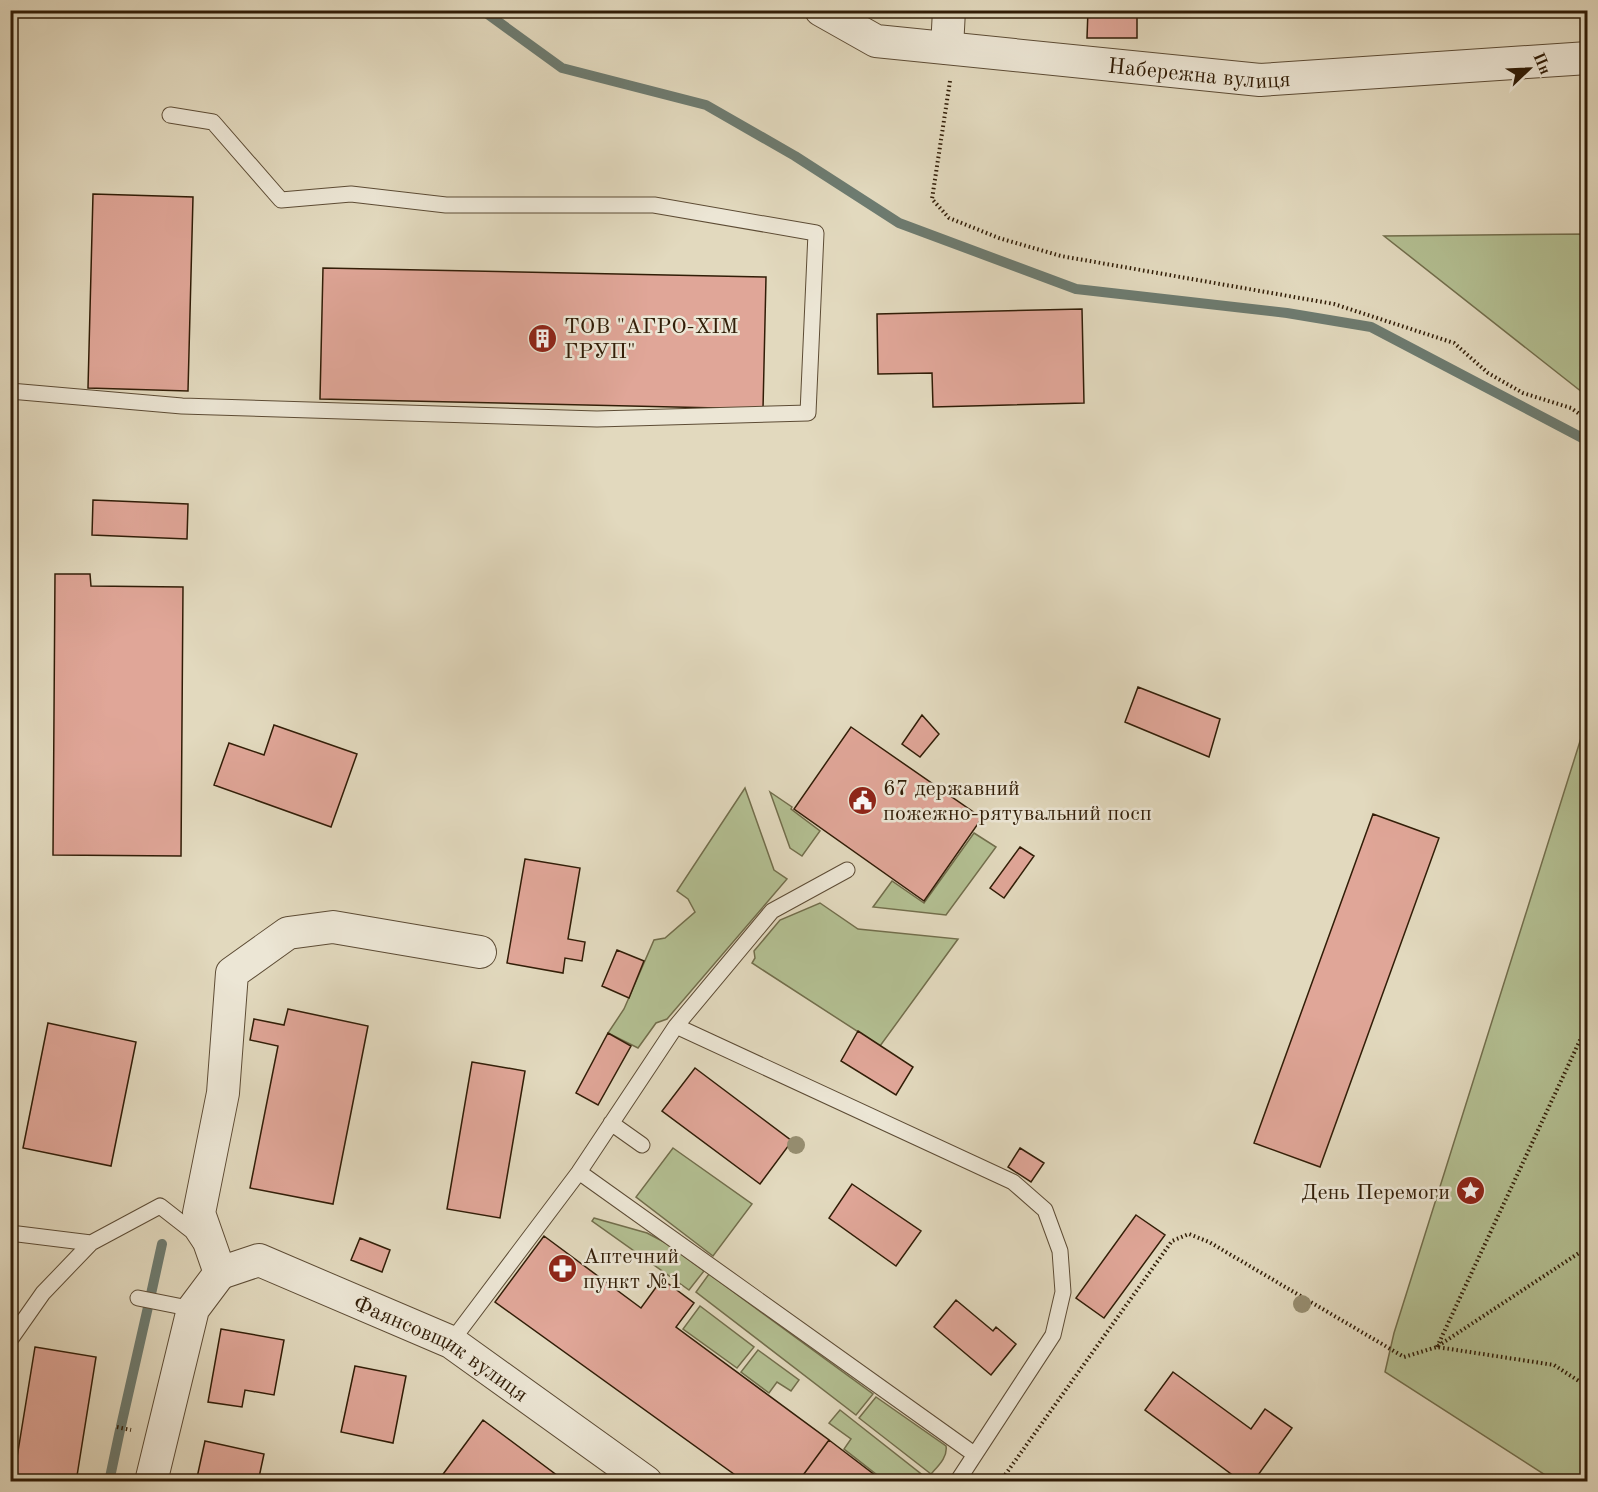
<svg xmlns="http://www.w3.org/2000/svg" width="1598" height="1492" font-family="'Old Standard TT',serif">
  <style>
    .green { fill: #b3bf92; stroke: #726e4c; stroke-width: 1.5 }
    .lines { fill: none; stroke-linecap: round; stroke-linejoin: round }
    .stream { stroke: #6d7b70; stroke-width: 10 }
    .building { fill: #e0a698; stroke: #311d07; stroke-width: 1.5 }
    .lane-casing { stroke: #5d4c35; stroke-width: 17 }
    .street-casing { stroke: #5d4c35; stroke-width: 34 }
    .path { stroke: #311d07; stroke-width: 4; stroke-dasharray: 1.5 3; stroke-linecap: butt }
    .lane { stroke: #ece6d5; stroke-width: 15 }
    .street { stroke: #ece6d5; stroke-width: 32 }
    .tree { fill: #968d70 }
    .labels { text-anchor: middle; stroke-width: 5; stroke-linejoin: round; paint-order: stroke }
    .street-label { font-size: 22px; fill: #311d07; stroke: #ece6d5 }
    .poi-label { font-size: 22px; fill: #311d07; stroke: #ece6d5; text-anchor: start }
  </style>
  <rect width="100%" height="100%" fill="#e2d9be"/>
  <filter id="stains"><feTurbulence type="fractalNoise" baseFrequency=".00333" numOctaves="4"/><feColorMatrix values="0 0 0 0 .2 0 0 0 0 .09 0 0 0 0 .02 0 0 0 .5 -.17"/></filter>
  <radialGradient id="worn" r=".72"><stop offset=".6" stop-color="#630" stop-opacity="0"/><stop offset="1" stop-color="#630" stop-opacity=".3"/></radialGradient>
  <path class="green" d="M1587,234V396L1384,236Z
    M1587,719L1588,1481L1556,1482L1385,1372L1394,1333Z
    M745,788L774,870L787,879L667,1019L656,1023L638,1048L608,1033L624,1009L654,940L665,938L695,912L688,899L677,891Z
    M770,792L792,807L791,809L820,831L802,856L790,848Z
    M974,833L996,847L946,915L873,907L892,881L924,903Z
    M820,903L858,929L958,939L880,1046L752,963L755,958L754,951L780,920Z
    M673,1148L752,1204L713,1256L636,1197Z
    M594,1218L647,1233L666,1243L704,1271L689,1290L592,1221Z
    M709,1274L873,1394L856,1415L696,1292Z
    M700,1306L754,1347L737,1368L683,1329Z
    M758,1350L799,1380L791,1391L777,1382L769,1393L741,1372Z
    M876,1397L946,1446C948,1457 938,1466 931,1474L859,1418Z
    M840,1410L925,1477L922,1481H885L844,1449L851,1439L829,1423Z"/>
  <g class="lines">
    <path class="stream" d="M482,10L562,68L706,105L795,156L899,223L1076,289L1287,313L1371,327L1588,441
      M151,1294L162,1244
      M121,1426L148,1307
      M109,1482L120,1430"/>
  </g>
  <path class="building" d="M1088,10H1137V38H1087Z
    M93,194L193,197L188,391L88,388Z
    M323,268L766,277L763,409L320,399Z
    M1082,309L1084,403L933,407L932,373L878,374L877,314Z
    M93,500L188,504L187,539L92,535Z
    M55,574H90L91,586L183,587L181,856L53,855Z
    M1138,687L1220,719L1209,757L1125,722Z
    M922,715L939,734L920,757L902,744Z
    M274,725L357,754L331,827L214,785L229,743L264,755Z
    M851,727L982,818L924,901L794,809Z
    M1373,814L1439,838L1320,1167L1254,1143Z
    M1020,847L1034,856L1004,898L990,888Z
    M525,859L580,868L568,939L585,942L582,961L565,958L563,973L507,963Z
    M617,950L644,961L629,998L602,986Z
    M288,1009L368,1026L333,1204L250,1188L278,1046L250,1040L254,1019L284,1025Z
    M48,1023L136,1042L111,1166L23,1148Z
    M858,1031L913,1067L896,1095L841,1061Z
    M608,1033L631,1046L598,1105L576,1093Z
    M472,1062L525,1071L500,1218L447,1209Z
    M695,1068L792,1141L760,1184L662,1111Z
    M1020,1148L1044,1163L1031,1182L1008,1167Z
    M852,1184L921,1231L896,1266L829,1218Z
    M1136,1215L1165,1235L1104,1318L1076,1298Z
    M544,1236L641,1308L662,1279L694,1303L676,1327L829,1440L798,1482H745L495,1302Z
    M360,1238L390,1250L382,1272L351,1260Z
    M956,1300L993,1331L996,1327L1016,1344L991,1375L934,1327Z
    M221,1329L284,1340L274,1395L245,1390L242,1407L208,1402Z
    M35,1347L96,1357L76,1482H13Z
    M355,1366L406,1376L393,1443L341,1432Z
    M1173,1372L1251,1429L1265,1409L1292,1428L1253,1482H1242L1145,1410Z
    M483,1420L566,1482H447L441,1477Z
    M829,1440L884,1482H798Z
    M205,1441L264,1454L258,1482H196Z"/>
  <g class="lines">
    <defs>
      <path id="lane" d="M10,391L182,406L597,419L808,413L816,233L654,205H446L351,194L281,200L213,122L170,115
        M676,1026L1013,1182L1045,1210L1060,1251L1063,1292L1053,1335L957,1482
        M611,1123L642,1145
        M579,1172L974,1454
        M10,1233L91,1243L160,1206L192,1231L200,1243
        M138,1298L193,1309
        M10,1340L43,1293L91,1243
        M451,1342L579,1172L676,1026L772,911L847,870"/>
      <g id="street">
        <path id="s1" d="M821,10L876,41L1260,80L1588,58"/>
        <path d="M947,48L949,10"/>
        <path d="M220,1273L199,1213L223,1093L232,973L288,933L333,927L480,952"/>
        <path id="s2" d="M220,1273L259,1260L451,1342L646,1482"/>
        <path d="M151,1482L193,1309L220,1273"/>
      </g>
    </defs>
    <use href="#lane" class="lane-casing"/>
    <use href="#street" class="street-casing"/>
    <path class="path" d="M950,81L932,199L949,218L999,238L1061,256L1334,304L1454,343L1488,373L1523,393L1571,408L1588,420
      M1438,1346L1588,1247
      M1437,1347L1588,1023
      M117,1427L131,1430
      M1000,1482L1172,1241L1189,1234L1209,1242L1404,1357L1437,1347L1554,1365L1588,1387"/>
    <use href="#lane" class="lane"/>
    <use href="#street" class="street"/>
  </g>
  <g class="tree">
    <circle cx="796" cy="1145" r="9"/>
    <circle cx="1302" cy="1304" r="9"/>
  </g>
  <defs>
    <symbol id="building-disc" viewBox="-11 -11 22 22"><circle r="9.5" fill="#8f2418" stroke="#ece6d5"/><path d="M-4-6H4V6H1V3H-1V6H-4ZM-2.5-4.3h1.7v1.8h-1.7ZM.8-4.3h1.7v1.8H.8ZM-2.5-1h1.7V.8h-1.7ZM.8-1h1.7V.8H.8Z" fill="#fff"/></symbol>
    <symbol id="civic-disc" viewBox="-11 -11 22 22"><circle r="9.5" fill="#8f2418" stroke="#ece6d5"/><path d="M-.6-6.5H3V-4.5H.6V-3L4-1V1h2V6H-6V1h2V-1L-.6-3ZM-1.2 2.5V6h2.4V2.5Z" fill="#fff"/></symbol>
    <symbol id="sight-disc" viewBox="-11 -11 22 22"><circle r="9.5" fill="#8f2418" stroke="#ece6d5"/><path d="M0-6L1.8-2.2L6-1.7L2.9 1.2L3.7 5.4L0 3.3L-3.7 5.4L-2.9 1.2L-6-1.7L-1.8-2.2Z" fill="#fff"/></symbol>
    <symbol id="pharmacy-disc" viewBox="-11 -11 22 22"><circle r="9.5" fill="#8f2418" stroke="#ece6d5"/><path d="M-2-6h4v4h4v4h-4v4h-4v-4h-4v-4h4Z" fill="#fff"/></symbol>
  </defs>
  <g fill-rule="evenodd">
    <use href="#building-disc" x="526" y="322" width="33" height="33"/>
    <use href="#civic-disc" x="846" y="784" width="33" height="33"/>
    <use href="#sight-disc" x="1454" y="1174" width="33" height="33"/>
    <use href="#pharmacy-disc" x="546" y="1252" width="33" height="33"/>
  </g>
  <g class="labels">
    <g class="street-label">
      <text dy="8" stroke="none"><textPath href="#s1" startOffset="388">Набережна вулиця</textPath></text>
      <text dy="8" stroke="none"><textPath href="#s2" startOffset="244">Фаянсовщик вулиця</textPath></text>
    </g>
    <g class="poi-label">
      <text x="564" y="333">ТОВ "АГРО-ХІМ<tspan x="564" dy="25">ГРУП"</tspan></text>
      <text x="883" y="795">67 державний<tspan x="883" dy="25">пожежно-рятувальний посп</tspan></text>
      <text x="1450" y="1199" text-anchor="end">День Перемоги</text>
      <text x="583" y="1263">Аптечний<tspan x="583" dy="25">пункт №1</tspan></text>
    </g>
  </g>
  <rect width="1598" height="1492" fill="none" stroke="#e2d9be" stroke-width="36"/>
  <rect x="12" y="12" width="1574" height="1468" fill="none" stroke="#311d07" stroke-width="3"/>
  <rect x="18" y="18" width="1562" height="1456" fill="none" stroke="#311d07" stroke-width="1.5"/>
  <g transform="translate(1529 69) rotate(67)" stroke="#ece6d5" stroke-width="4.5" paint-order="stroke">
  <path d="M0-4.5L10 22L0 15L-10 22Z" fill="#311d07"/>
  <text y="-9" font-size="16" font-weight="bold" text-anchor="middle" fill="#311d07">Пн</text>
  </g>
  <rect width="100%" height="100%" filter="url(#stains)"/>
  <rect width="100%" height="100%" fill="url(#worn)"/>
</svg>
